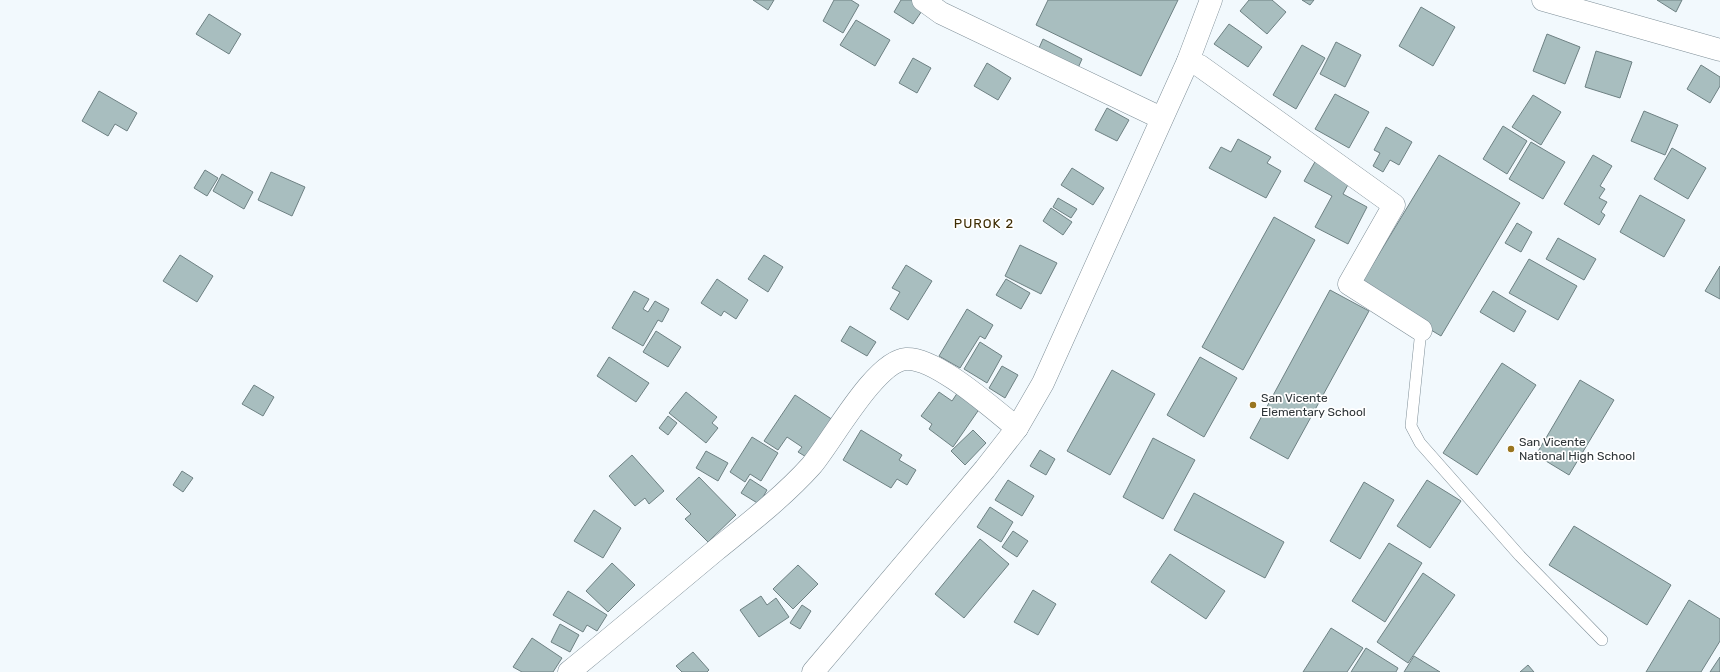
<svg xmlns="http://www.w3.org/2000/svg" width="1720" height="672" font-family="Rubik,sans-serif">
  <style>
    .building { fill: #a8bebf; stroke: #6e8183 }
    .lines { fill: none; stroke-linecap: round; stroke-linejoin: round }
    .service-casing { stroke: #7e8e97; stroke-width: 12 }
    .minor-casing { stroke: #7e8e97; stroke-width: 23 }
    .tertiary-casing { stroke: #7e8e97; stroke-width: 23 }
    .service { stroke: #fff; stroke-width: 11 }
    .minor { stroke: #fff; stroke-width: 22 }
    .tertiary { stroke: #fff; stroke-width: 22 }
    .poi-dot { fill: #99751f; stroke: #fff; stroke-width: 1.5 }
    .labels { text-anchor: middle; stroke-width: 3.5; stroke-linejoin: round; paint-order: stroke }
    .poi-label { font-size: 12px; fill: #2e3538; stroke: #fff; text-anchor: start }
    .neighbourhood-label { font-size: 13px; letter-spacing: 1px; fill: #3f2e04; stroke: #fff }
  </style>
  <rect width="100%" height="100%" fill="#f2f9fd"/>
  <path class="building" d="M753,0H774L768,10Z
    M834,0H851L859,5L843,33L823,21Z
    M901,0H917L926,5L913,24L894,12Z
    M1048,0H1178L1141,76L1036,25Z
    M1249,0H1272L1286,12L1267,34L1240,11Z
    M1302,0H1314L1310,5Z
    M1657,0H1682L1676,12Z
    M1421,7L1455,27L1433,66L1399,46Z
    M209,14L241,34L229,54L196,34Z
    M856,20L890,40L875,66L840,45Z
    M1229,24L1262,47L1248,67L1214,44Z
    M1547,34L1580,47L1565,84L1533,71Z
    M1043,39L1082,59L1078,68L1039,48Z
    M1336,42L1361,55L1345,87L1320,74Z
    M1302,45L1325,58L1296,109L1273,95Z
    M1596,51L1632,62L1620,98L1585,87Z
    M913,58L931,68L917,93L899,83Z
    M987,63L1011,78L998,100L974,86Z
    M1701,65L1720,77V86L1710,103L1687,89Z
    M99,91L137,113L127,131L115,124L108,136L82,121Z
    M1335,94L1369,112L1349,148L1315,129Z
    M1533,95L1561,112L1541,145L1512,127Z
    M1107,108L1129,120L1117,141L1095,130Z
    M1644,111L1678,125L1665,155L1631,141Z
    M1503,126L1527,141L1507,174L1483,159Z
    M1386,127L1412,142L1399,165L1390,160L1383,172L1373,166L1380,153L1374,150Z
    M1238,139L1271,157L1267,163L1281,171L1266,198L1209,168L1221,147L1231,152Z
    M1531,142L1565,162L1543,199L1509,179Z
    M1672,148L1706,168L1688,199L1654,179Z
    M1439,155L1520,203L1441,336L1359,287Z
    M1593,155L1612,166L1600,186L1605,189L1599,198L1607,202L1601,212L1605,215L1599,225L1564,204Z
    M1316,160L1351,179L1343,194L1367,207L1348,244L1315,227L1332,196L1304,181Z
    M1072,168L1104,188L1093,205L1061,185Z
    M205,170L218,178L207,196L194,188Z
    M271,172L305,187L292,216L258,200Z
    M222,174L253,192L244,209L213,191Z
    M1640,195L1685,220L1664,257L1620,232Z
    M1058,198L1077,209L1071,218L1053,207Z
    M1051,208L1072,222L1063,235L1043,221Z
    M1274,217L1315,240L1243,370L1202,347Z
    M1517,223L1532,232L1521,252L1505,243Z
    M1558,238L1596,259L1584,280L1546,259Z
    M1020,245L1057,263L1041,294L1005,276Z
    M180,255L213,276L197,302L163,281Z
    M764,255L783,267L768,292L748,279Z
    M1529,259L1577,286L1558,320L1509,293Z
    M906,265L932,281L908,320L890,309L900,292L892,288Z
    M1720,266V299L1705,291Z
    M717,279L748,300L736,319L724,311L721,316L701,303Z
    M1006,279L1030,293L1021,309L996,295Z
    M1330,290L1369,311L1288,459L1250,438Z
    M634,291L649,299L643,309L648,312L655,301L669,309L662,322L658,320L643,346L612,328Z
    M1493,291L1526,311L1514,332L1480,312Z
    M967,309L993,325L985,339L980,336L960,368L939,356Z
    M850,326L876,342L867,356L841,341Z
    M656,331L681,347L668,367L643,352Z
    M980,342L1002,356L987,383L964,369Z
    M609,357L649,383L636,402L597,376Z
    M1200,357L1237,378L1204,437L1167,415Z
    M1502,363L1536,385L1477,475L1443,453Z
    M1002,366L1018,375L1005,398L989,388Z
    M1112,370L1155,394L1110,475L1067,451Z
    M1580,380L1614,400L1569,475L1536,455Z
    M254,385L274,397L263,416L242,404Z
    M686,392L717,417L712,423L718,428L706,443L669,413Z
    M939,392L952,401L958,392L980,408L953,447L929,429L932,424L921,416Z
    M795,395L833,420L808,458L798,452L802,447L787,437L778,450L764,441Z
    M668,416L677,423L668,435L659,428Z
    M861,430L902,455L899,460L916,470L907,485L897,479L891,488L843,460Z
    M973,430L986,443L965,465L951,451Z
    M752,437L778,453L761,481L750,474L745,482L730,472Z
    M1153,438L1195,460L1163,519L1123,497Z
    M1040,450L1055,459L1046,475L1030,466Z
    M706,451L728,463L718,481L696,468Z
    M632,455L664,491L649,504L645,498L635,506L609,476Z
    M182,471L193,478L183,492L173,485Z
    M699,477L736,515L708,542L685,519L691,514L676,499Z
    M750,479L767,490L759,504L741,493Z
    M1008,480L1034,496L1022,516L995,500Z
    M1427,480L1461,501L1430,548L1397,526Z
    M1364,482L1394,500L1360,559L1330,541Z
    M1194,493L1284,542L1265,578L1174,530Z
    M990,507L1013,522L1001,542L977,527Z
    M594,510L621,528L603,558L574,541Z
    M1574,526L1671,585L1647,625L1549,565Z
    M1013,531L1028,541L1017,557L1002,547Z
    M980,539L1009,564L964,618L935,594Z
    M1389,543L1422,563L1385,622L1352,601Z
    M1170,554L1225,591L1206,619L1151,582Z
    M612,563L635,585L608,612L586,591Z
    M798,565L818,584L793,609L773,589Z
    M1423,573L1455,595L1408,663L1377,642Z
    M1033,590L1056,604L1038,635L1014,622Z
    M568,591L607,615L597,631L587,625L583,632L553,615Z
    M761,596L767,605L776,598L789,617L759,637L740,610Z
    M1689,600L1720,619V641L1701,672H1646Z
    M802,605L811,611L800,629L790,623Z
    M560,624L579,635L570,652L551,642Z
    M1331,628L1363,648L1347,672H1303Z
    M532,638L562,658L553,672H522L513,667Z
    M1366,648L1398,668L1396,672H1351Z
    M693,652L709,670L707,672H682L676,666Z
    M1414,656L1440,672H1404Z
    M1720,657V672H1710Z
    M1528,665L1534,672H1520Z"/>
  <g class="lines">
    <defs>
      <path id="service" d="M1421,330L1411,426L1420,443L1520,556L1602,640"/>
      <path id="minor" d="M923,0L941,13L1161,118
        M1188,61L1200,66L1394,205L1349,284L1421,330
        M569,672C618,632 667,591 716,550C748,524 783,497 811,466C831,443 875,361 906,359C936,357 993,409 1017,428"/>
      <path id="tertiary" d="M1543,0L1720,50
        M813,672L985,469L1017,428L1043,383L1188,61L1211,0"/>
    </defs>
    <use href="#service" class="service-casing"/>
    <use href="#minor" class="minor-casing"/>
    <use href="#tertiary" class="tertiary-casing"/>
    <use href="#service" class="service"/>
    <use href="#minor" class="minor"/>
    <use href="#tertiary" class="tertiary"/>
  </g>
  <g class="poi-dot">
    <circle cx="1253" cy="405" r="4"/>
    <circle cx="1511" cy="449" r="4"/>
  </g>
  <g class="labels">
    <g class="poi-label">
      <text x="1261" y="402">San Vicente<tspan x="1261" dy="14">Elementary School</tspan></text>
      <text x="1519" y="446">San Vicente<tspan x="1519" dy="14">National High School</tspan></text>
    </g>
    <g class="neighbourhood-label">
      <text x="984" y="228">PUROK 2</text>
    </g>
  </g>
</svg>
